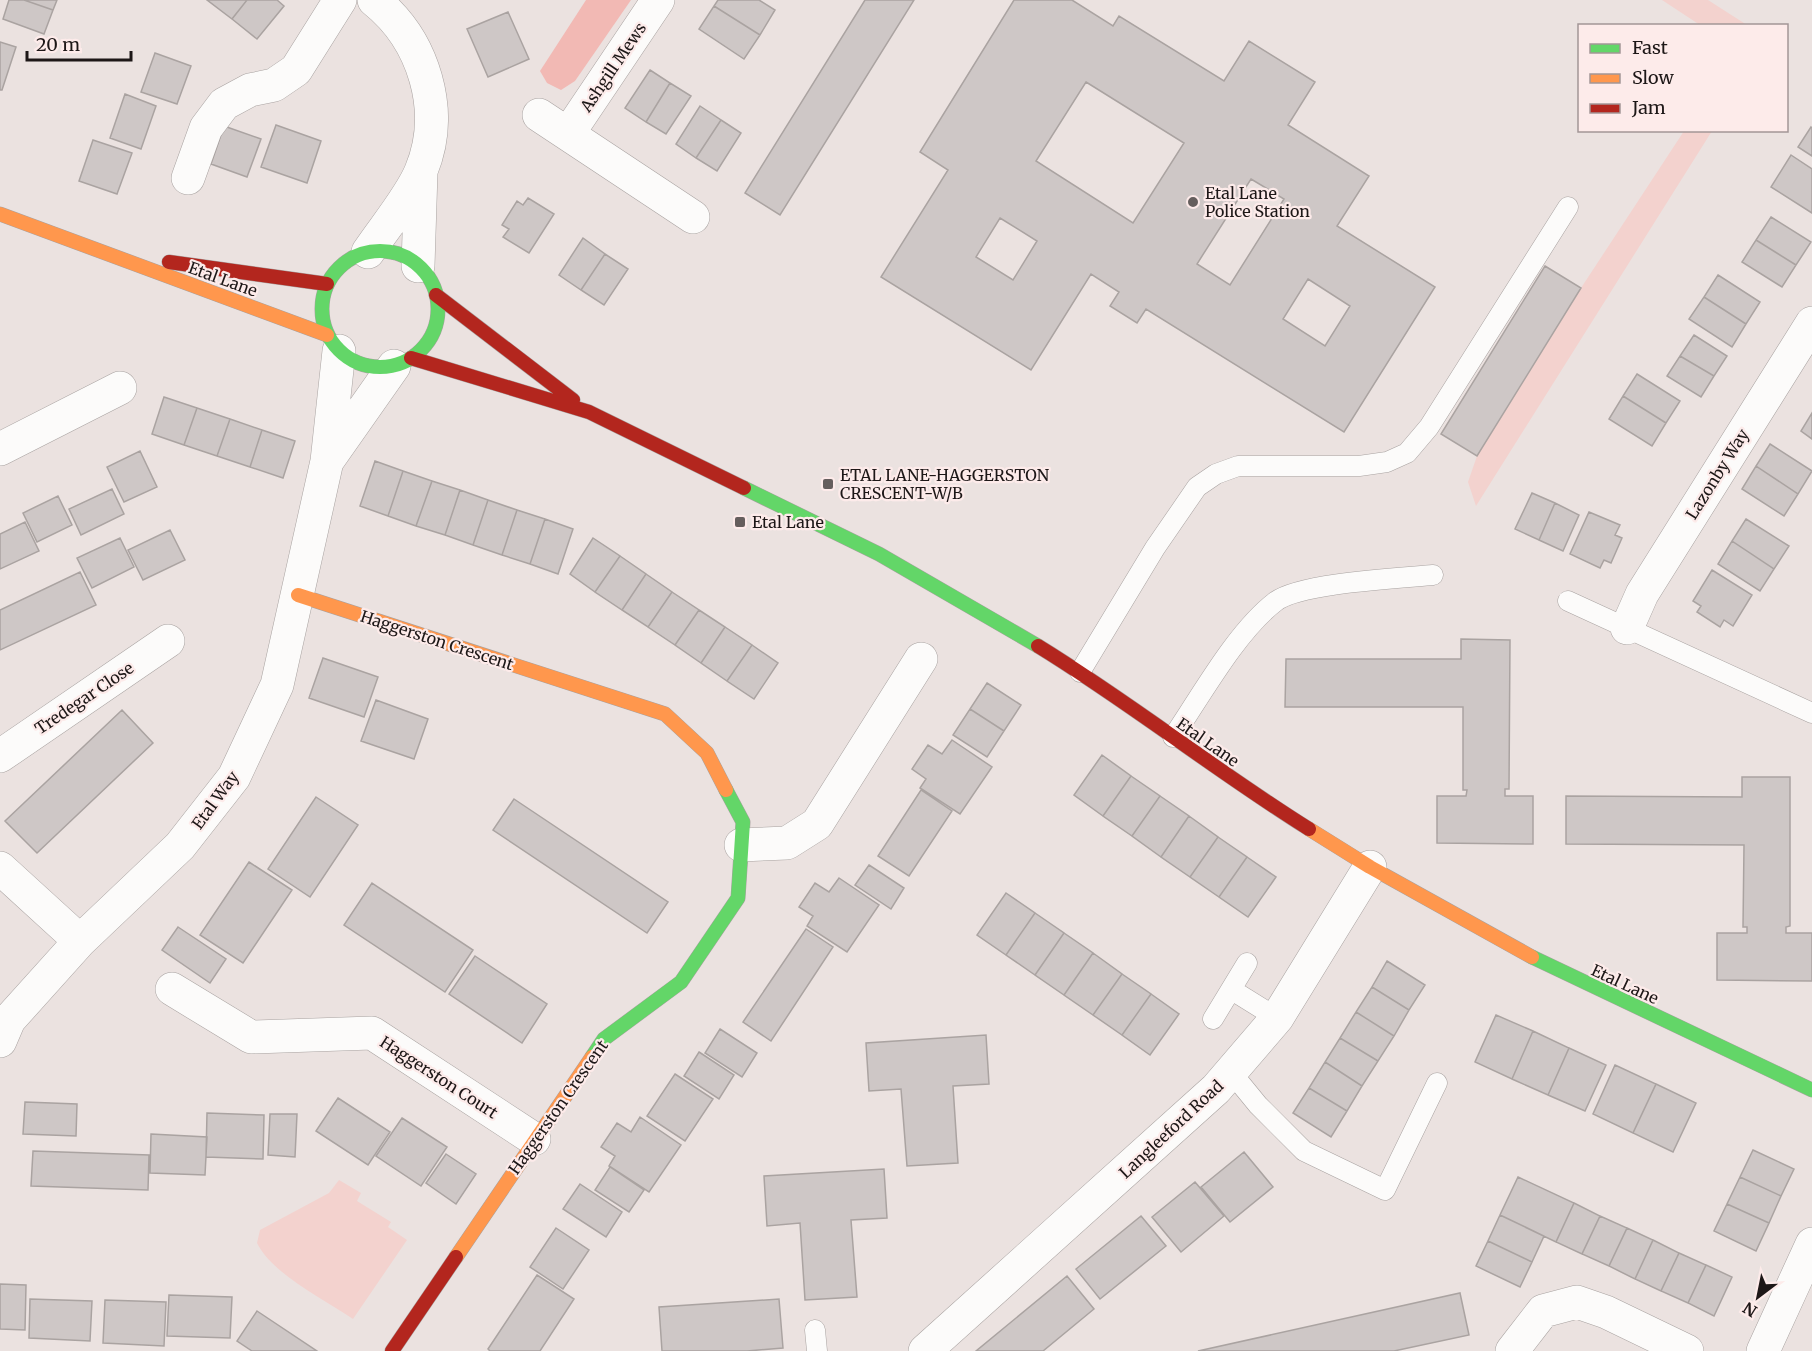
<svg xmlns="http://www.w3.org/2000/svg" width="1812" height="1351" font-family="Merriweather,serif">
  <style>
    .green { fill: #f3d2ce }
    .forest { fill: #f2b9b4 }
    .building { fill: #cec7c6; stroke: #aaa3a1; stroke-width: 1.5; fill-rule: evenodd }
    .lines { fill: none; stroke-linecap: round; stroke-linejoin: round }
    .lane-casing { stroke: #a8a2a0; stroke-width: 21 }
    .street-casing { stroke: #a8a2a0; stroke-width: 34 }
    .fast-casing { stroke: #a8a2a0; stroke-width: 15 }
    .slow-casing { stroke: #a8a2a0; stroke-width: 15 }
    .jam-casing { stroke: #a8a2a0; stroke-width: 15 }
    .lane { stroke: #fcfbfa; stroke-width: 20 }
    .street { stroke: #fcfbfa; stroke-width: 33 }
    .fast { stroke: #63d668; stroke-width: 14 }
    .slow { stroke: #ff974d; stroke-width: 14 }
    .jam { stroke: #b3261e; stroke-width: 14 }
    .poi-dot { fill: #655e5d; stroke: #fdebea; stroke-width: 2 }
    .labels { text-anchor: middle; stroke-width: 4.5; stroke-linejoin: round; paint-order: stroke }
    .street-label { font-size: 16px; fill: #1d1717; stroke: #fdebea }
    .poi-label { font-size: 16px; fill: #1d1717; stroke: #fdebea; text-anchor: start }
  </style>
  <rect width="100%" height="100%" fill="#ebe2e0"/>
  <path class="green" d="M1662,0H1708L1747,25H1700Z
    M1684,131H1712L1476,506L1468,482L1477,456L1581,288Z
    M339,1180L361,1193L357,1201L391,1222L388,1227L407,1240L353,1319C324,1299 272,1274 257,1243L260,1230L329,1193Z"/>
  <path class="forest" d="M586,0H631L575,81L561,90L547,83L540,71Z"/>
  <path class="building" d="M9,0H24L53,10L44,34L3,19Z
    M24,0H57L53,10Z
    M207,0H247L232,19Z
    M247,0H277L284,6L257,39L232,19Z
    M718,0H759L775,10L760,35L714,6Z
    M865,0H914L780,215L745,193Z
    M1014,0H1072L1113,26L1119,16L1224,81L1249,41L1315,82L1288,125L1369,176L1337,226L1435,287L1344,432L1146,309L1137,323L1110,306L1119,292L1091,274L1031,370L881,277L948,170L920,152ZM1086,82L1184,143L1133,223L1036,161ZM1251,179L1284,199L1230,285L1197,264ZM1000,218L1037,241L1013,280L976,257ZM1308,279L1350,306L1325,346L1283,319Z
    M714,6L760,35L744,59L699,29Z
    M508,12L529,59L488,77L467,29Z
    M0,42L16,47L2,90H0Z
    M155,53L191,66L177,104L141,92Z
    M650,70L670,83L646,122L625,108Z
    M670,83L691,96L666,134L646,122Z
    M125,94L156,106L141,149L110,138Z
    M700,106L721,120L696,158L676,144Z
    M721,120L741,133L717,171L696,158Z
    M276,125L321,141L307,183L261,167Z
    M224,126L261,139L247,177L211,164Z
    M1811,127L1812,128V156L1798,147Z
    M93,140L132,153L117,194L79,181Z
    M1791,155L1812,169V213L1771,187Z
    M528,198L554,214L529,253L503,237L509,229L502,225L517,201L523,205Z
    M1771,217L1811,242L1796,265L1756,240Z
    M583,238L605,254L581,290L559,275Z
    M1756,240L1796,265L1782,287L1742,262Z
    M605,254L628,269L604,305L581,290Z
    M1545,266L1581,288L1477,456L1441,434Z
    M1718,275L1760,302L1746,324L1704,297Z
    M1704,297L1746,324L1732,347L1689,319Z
    M1694,335L1727,356L1714,376L1680,356Z
    M1680,356L1714,376L1701,397L1667,376Z
    M1637,374L1680,401L1666,423L1623,396Z
    M1623,396L1666,423L1652,446L1609,419Z
    M164,397L197,408L184,445L152,434Z
    M197,408L230,419L217,456L184,445Z
    M1812,413V439L1801,431Z
    M230,419L262,430L250,467L217,456Z
    M262,430L295,441L283,478L250,467Z
    M1770,444L1812,471L1798,494L1756,466Z
    M140,451L157,487L124,502L107,467Z
    M375,461L403,471L388,516L360,506Z
    M1756,466L1798,494L1784,516L1742,489Z
    M403,471L432,481L416,526L388,516Z
    M432,481L460,490L445,535L416,526Z
    M112,489L124,514L81,535L69,509Z
    M460,490L488,500L473,545L445,535Z
    M1532,493L1555,503L1539,540L1515,529Z
    M58,496L72,525L37,542L23,513Z
    M488,500L517,510L502,555L473,545Z
    M1555,503L1579,515L1563,551L1539,540Z
    M517,510L545,519L530,564L502,555Z
    M1589,512L1620,525L1615,535L1622,538L1611,563L1604,560L1600,568L1570,554Z
    M545,519L573,529L558,574L530,564Z
    M1746,519L1789,546L1774,569L1732,541Z
    M25,522L39,551L0,569V534Z
    M170,530L185,560L143,580L128,550Z
    M120,538L134,567L92,588L77,558Z
    M593,538L620,556L595,592L570,574Z
    M1732,541L1774,569L1760,591L1718,564Z
    M620,556L646,574L622,610L595,592Z
    M1712,570L1752,595L1733,626L1724,620L1720,627L1697,612L1701,606L1693,601Z
    M80,572L96,605L0,650V610Z
    M646,574L672,592L648,627L622,610Z
    M672,592L699,610L675,645L648,627Z
    M699,610L725,627L701,663L675,645Z
    M725,627L752,645L727,681L701,663Z
    M1461,639L1510,640L1509,789H1505V796H1533V844L1437,843V796H1466L1467,790H1463V707H1285L1286,659H1461Z
    M752,645L778,663L754,699L727,681Z
    M323,658L378,677L364,717L309,698Z
    M987,683L1021,705L1004,731L970,709Z
    M376,700L428,719L414,759L361,741Z
    M970,709L1004,731L987,757L953,735Z
    M122,710L153,743L37,853L5,821Z
    M952,740L992,767L960,814L920,788L926,779L912,769L928,745L942,754Z
    M1102,755L1131,776L1103,816L1074,795Z
    M1131,776L1160,796L1132,836L1103,816Z
    M1742,777H1790V926L1786,927V933H1812V981L1717,980V933H1747V927H1743L1744,845L1566,844V796L1742,797Z
    M921,790L952,811L909,876L878,856Z
    M1160,796L1189,816L1161,857L1132,836Z
    M316,797L358,825L310,897L268,869Z
    M514,799L668,902L647,933L493,830Z
    M1189,816L1218,837L1190,877L1161,857Z
    M1218,837L1247,857L1219,897L1190,877Z
    M1247,857L1276,877L1248,917L1219,897Z
    M249,862L292,890L243,963L200,935Z
    M869,865L904,888L891,909L855,885Z
    M839,878L879,905L847,952L807,926L813,916L799,907L815,883L829,892Z
    M372,883L473,950L445,992L344,925Z
    M1006,893L1035,913L1006,955L977,935Z
    M1035,913L1064,933L1035,975L1006,955Z
    M178,927L226,959L210,983L162,950Z
    M806,929L833,947L771,1041L743,1022Z
    M1064,933L1093,953L1064,995L1035,975Z
    M1093,953L1122,974L1093,1015L1064,995Z
    M475,956L547,1004L522,1043L449,994Z
    M1387,961L1425,985L1409,1010L1372,987Z
    M1122,974L1151,994L1122,1035L1093,1015Z
    M1372,987L1409,1010L1394,1036L1356,1012Z
    M1151,994L1179,1014L1150,1055L1122,1035Z
    M1356,1012L1394,1036L1378,1061L1340,1038Z
    M1496,1015L1533,1031L1512,1079L1475,1062Z
    M720,1029L757,1053L742,1077L705,1053Z
    M1533,1031L1569,1048L1548,1095L1512,1079Z
    M986,1035L989,1084L953,1086L958,1163L907,1166L901,1089L869,1091L866,1043Z
    M1340,1038L1378,1061L1362,1086L1325,1062Z
    M1569,1048L1606,1065L1585,1111L1548,1095Z
    M699,1052L734,1075L719,1099L684,1076Z
    M1325,1062L1362,1086L1347,1111L1309,1088Z
    M1615,1065L1656,1084L1633,1133L1593,1114Z
    M675,1074L713,1099L685,1141L647,1116Z
    M1656,1084L1696,1103L1673,1152L1633,1133Z
    M1309,1088L1347,1111L1331,1137L1293,1113Z
    M338,1098L390,1132L368,1165L316,1131Z
    M25,1102L77,1104L76,1136L23,1134Z
    M207,1113L264,1115L263,1159L206,1157Z
    M270,1114H297L295,1157L268,1155Z
    M640,1117L681,1145L649,1192L609,1166L615,1156L601,1147L617,1123L631,1132Z
    M402,1118L447,1147L421,1186L376,1156Z
    M151,1134L207,1137L205,1175L150,1173Z
    M1753,1150L1794,1169L1781,1196L1740,1177Z
    M33,1151L149,1155L148,1190L31,1186Z
    M1244,1152L1273,1187L1230,1222L1201,1187Z
    M446,1154L476,1174L456,1204L426,1183Z
    M610,1167L644,1190L629,1212L595,1190Z
    M884,1169L887,1218L851,1220L857,1297L805,1300L800,1223L767,1226L764,1176Z
    M1518,1177L1574,1203L1556,1242L1500,1215Z
    M1740,1177L1781,1196L1769,1223L1727,1204Z
    M1195,1182L1224,1216L1181,1252L1152,1217Z
    M580,1184L622,1212L606,1237L563,1209Z
    M1574,1203L1600,1216L1582,1254L1556,1242Z
    M1727,1204L1769,1223L1756,1251L1714,1231Z
    M1500,1215L1544,1236L1532,1262L1488,1241Z
    M1141,1216L1166,1246L1100,1299L1076,1269Z
    M1600,1216L1627,1228L1609,1266L1582,1254Z
    M556,1228L589,1250L563,1289L530,1267Z
    M1627,1228L1653,1240L1635,1279L1609,1266Z
    M1653,1240L1679,1253L1661,1291L1635,1279Z
    M1488,1241L1532,1262L1520,1287L1476,1266Z
    M1679,1253L1706,1265L1688,1303L1661,1291Z
    M1706,1265L1732,1277L1714,1316L1688,1303Z
    M537,1275L574,1299L540,1351H490L488,1349Z
    M1067,1276L1094,1309L1043,1351H976Z
    M0,1284L26,1285L25,1330L0,1329Z
    M1460,1293L1469,1335L1394,1351H1198Z
    M169,1295L232,1297L230,1338L167,1336Z
    M30,1299L92,1301L90,1341L29,1338Z
    M779,1299L783,1348L747,1351H662L659,1307Z
    M105,1300L166,1302L164,1346L103,1343Z
    M257,1311L317,1351H252L237,1341Z"/>
  <g class="lines">
    <defs>
      <path id="lane" d="M1568,601L1812,713
        M1080,672L1155,548L1197,487L1216,474L1238,466H1359L1387,462L1407,453L1429,427L1568,207
        M1173,737C1201,696 1236,632 1275,602C1298,583 1400,578 1433,575
        M1232,990L1277,1018
        M1213,1019L1247,963
        M1231,1072L1258,1105L1304,1151L1385,1190L1437,1083
        M815,1330L817,1351"/>
      <path id="street" d="M539,115L693,217
        M568,134L658,0
        M188,178L206,128L224,104L250,90L274,85L296,70L340,0
        M368,252C384,228 411,196 421,171C446,111 424,40 374,0
        M418,266L421,172
        M0,449L120,388
        M328,460L394,366
        M1627,628L1642,594L1812,323
        M0,756L168,641
        M741,845L787,843L817,824L921,659
        M0,868L80,941
        M172,989L251,1037L372,1033L534,1139
        M0,1041L9,1020L80,941L180,846L234,777L277,685L327,461L339,351
        M925,1351L1216,1089L1277,1018L1370,867
        M1512,1351L1543,1311L1577,1302L1606,1312L1687,1351
        M1763,1351L1812,1244"/>
      <path id="fast" d="M322 309a58 58 0 1 1 116 0a58 58 0 1 1-116 0Z
        M744,488L879,554L1038,646
        M1532,957L1812,1090
        M592,1057L604,1039L681,982L738,898L743,822L726,790"/>
      <path id="slow" d="M0,214L327,335
        M298,595L665,714L707,753L726,790
        M1309,829L1370,867L1532,957
        M456,1257L592,1057"/>
      <path id="jam" d="M169,262L327,284
        M436,295L573,400
        M411,358L589,412L744,488
        M1038,646C1131,703 1216,771 1309,829
        M392,1351L456,1257"/>
    </defs>
    <use href="#lane" class="lane-casing"/>
    <use href="#street" class="street-casing"/>
    <use href="#fast" class="fast-casing"/>
    <use href="#slow" class="slow-casing"/>
    <use href="#jam" class="jam-casing"/>
    <use href="#lane" class="lane"/>
    <use href="#street" class="street"/>
    <use href="#fast" class="fast"/>
    <use href="#slow" class="slow"/>
    <use href="#jam" class="jam"/>
  </g>
  <g class="poi-dot">
    <circle cx="1193" cy="202" r="6"/>
    <rect x="822" y="478" width="12" height="12" rx="3"/>
    <rect x="734" y="516" width="12" height="12" rx="3"/>
  </g>
  <g class="labels">
    <g class="street-label">
      <text transform="translate(613 67) rotate(-56)" y="6">Ashgill Mews</text>
      <text transform="translate(223 279) rotate(20)" y="6">Etal Lane</text>
      <text transform="translate(1717 474) rotate(-58)" y="6">Lazonby Way</text>
      <text transform="translate(437 640) rotate(18)" y="6">Haggerston Crescent</text>
      <text transform="translate(84 698) rotate(-34)" y="6">Tredegar Close</text>
      <text transform="translate(1208 742) rotate(35)" y="6">Etal Lane</text>
      <text transform="translate(215 800) rotate(-54)" y="6">Etal Way</text>
      <text transform="translate(1625 984) rotate(25)" y="6">Etal Lane</text>
      <text transform="translate(439 1077) rotate(33)" y="6">Haggerston Court</text>
      <text transform="translate(558 1107) rotate(-55)" y="6">Haggerston Crescent</text>
      <text transform="translate(1171 1129) rotate(-43)" y="6">Langleeford Road</text>
    </g>
    <g class="poi-label">
      <text x="1205" y="199">Etal Lane<tspan x="1205" dy="18">Police Station</tspan></text>
      <text x="840" y="481">ETAL LANE-HAGGERSTON<tspan x="840" dy="18">CRESCENT-W/B</tspan></text>
      <text x="752" y="528">Etal Lane</text>
    </g>
  </g>
  <rect x="1578" y="24" width="210" height="108" fill="#fdebea" stroke="#a39696" stroke-width="1.5"/>
  <rect x="1590" y="44" width="30" height="9" fill="#63d668" stroke="#a39696" stroke-width="1.5"/>
  <text x="1632" y="54" font-size="18" fill="#1d1717">Fast</text>
  <rect x="1590" y="74" width="30" height="9" fill="#ff974d" stroke="#a39696" stroke-width="1.5"/>
  <text x="1632" y="84" font-size="18" fill="#1d1717">Slow</text>
  <rect x="1590" y="104" width="30" height="9" fill="#b3261e" stroke="#a39696" stroke-width="1.5"/>
  <text x="1632" y="114" font-size="18" fill="#1d1717">Jam</text>
  <g transform="translate(1758 1297) rotate(212)" stroke="#fdebea" stroke-width="4.5" paint-order="stroke">
  <path d="M0-4.5L10 22L0 15L-10 22Z" fill="#1d1717"/>
  <text y="-9" font-size="16" font-weight="bold" text-anchor="middle" fill="#1d1717">N</text>
  </g>
  <path d="M27 51v9h104v-9" fill="none" stroke="#1d1717" stroke-width="3"/>
  <text x="36" y="51" font-size="18" fill="#1d1717" stroke="#fdebea" stroke-width="4.5" paint-order="stroke">20 m</text>
</svg>
